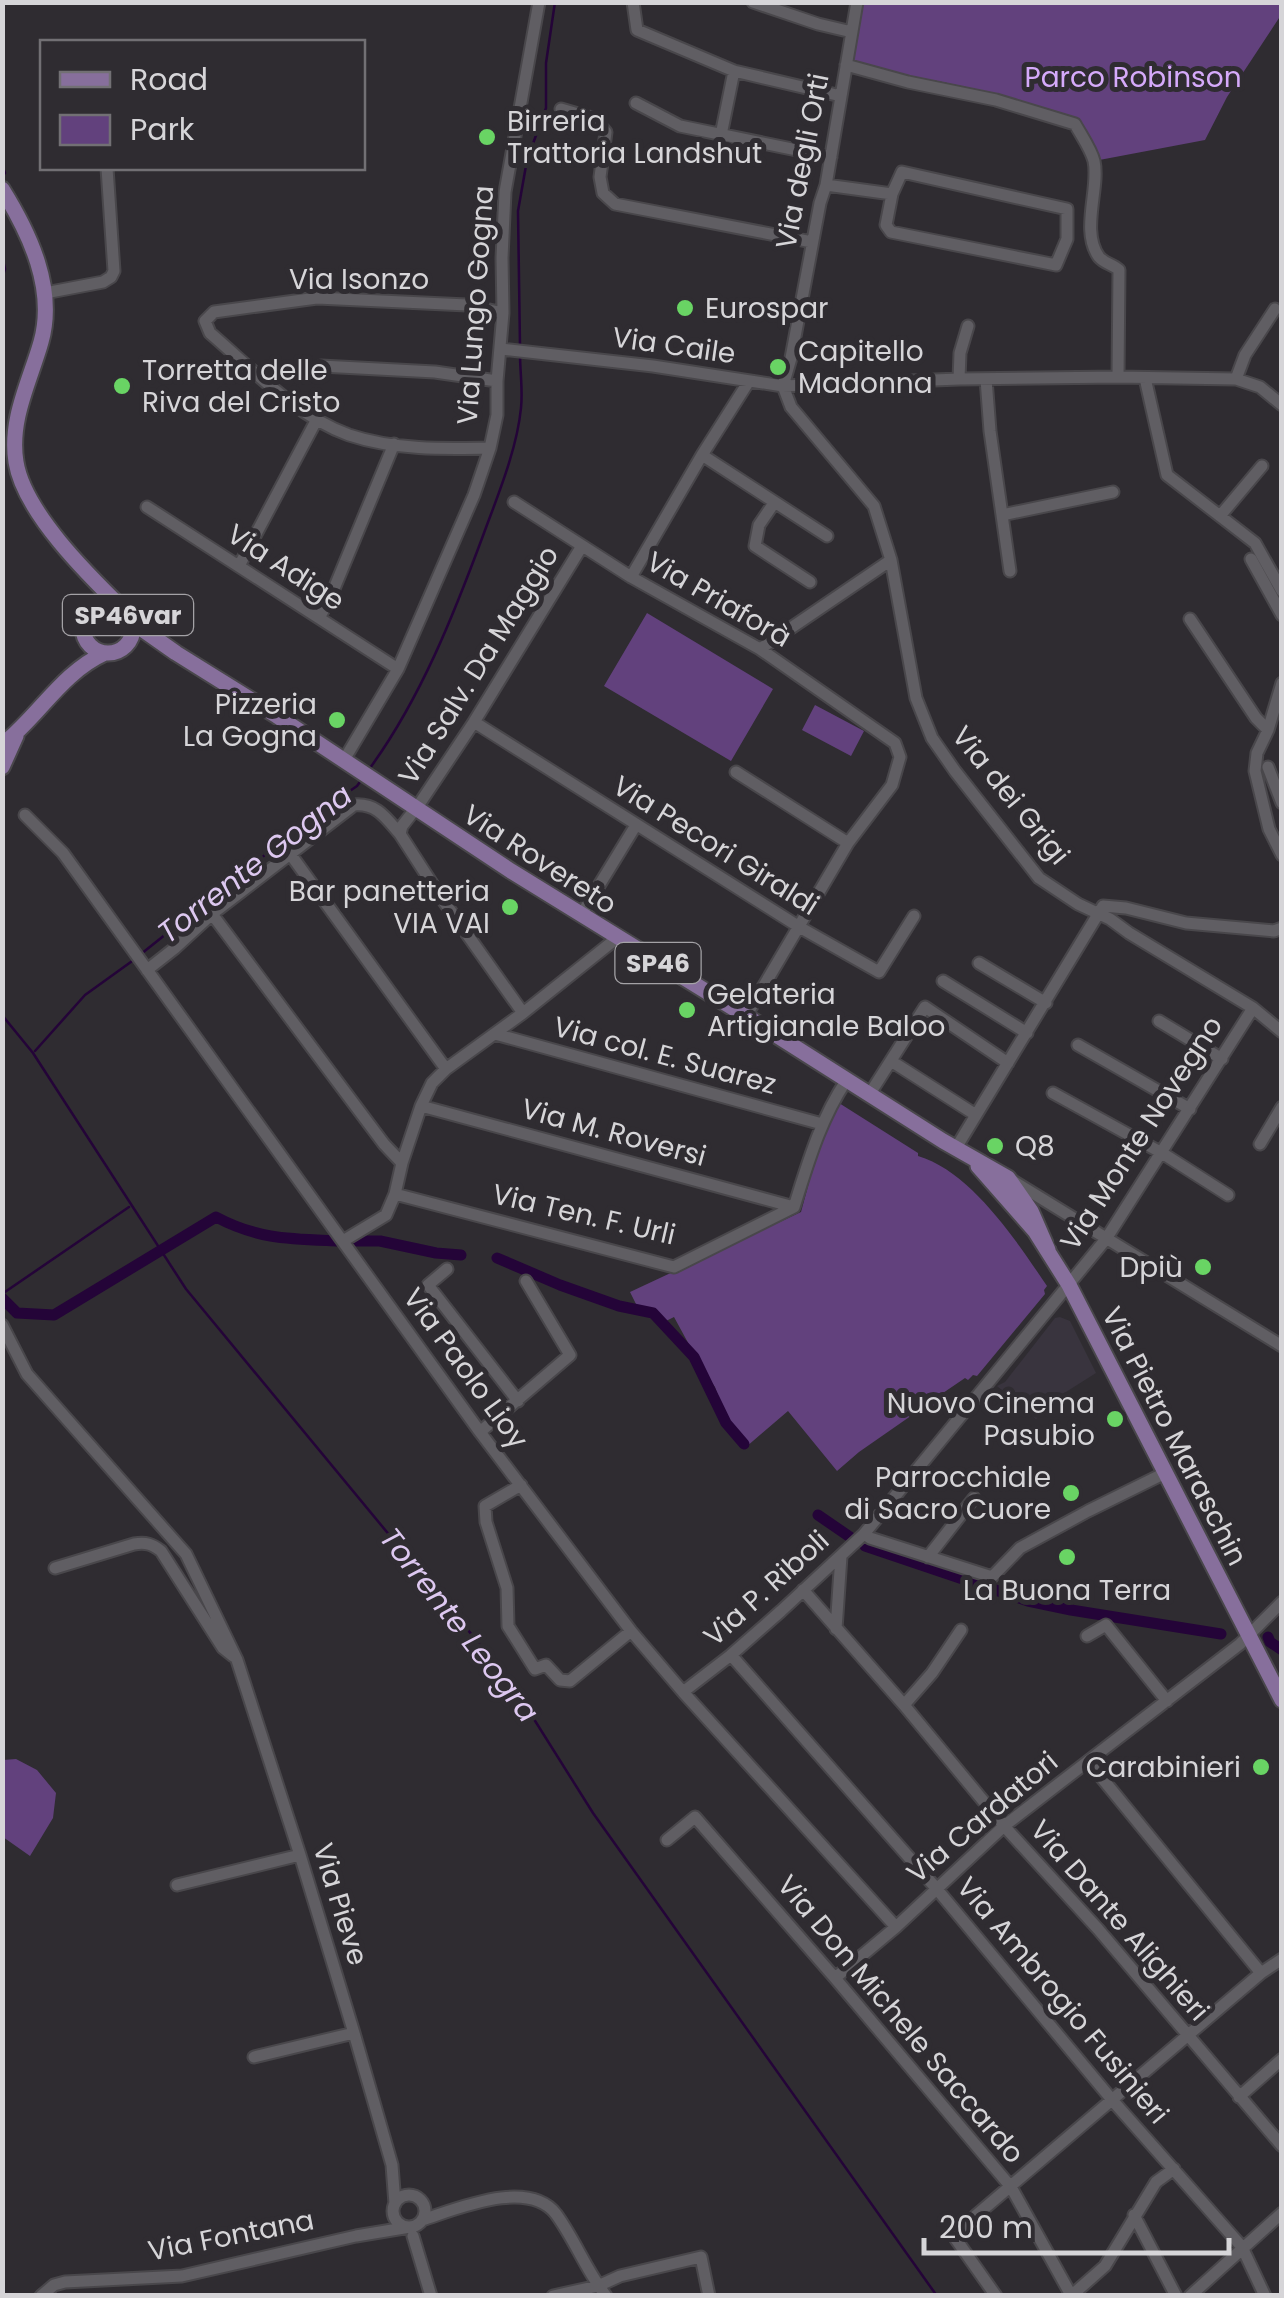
<svg xmlns="http://www.w3.org/2000/svg" width="1284" height="2298" font-family="Poppins,sans-serif">
  <style>
    .built { fill: #39343e }
    .green { fill: #62417d }
    .lines { fill: none; stroke-linecap: round; stroke-linejoin: round }
    .stream { stroke: #240438; stroke-width: 2.5 }
    .canal { stroke: #240438; stroke-width: 11 }
    .minor-casing { stroke: #49474b; stroke-width: 15 }
    .major-casing { stroke: #49474b; stroke-width: 19 }
    .minor { stroke: #605e63; stroke-width: 11 }
    .major { stroke: #876f9c; stroke-width: 15 }
    .poi-dot { fill: #69d464; stroke: #2f2c31; stroke-width: 4 }
    .labels { text-anchor: middle; stroke-width: 10; stroke-linejoin: round; paint-order: stroke }
    .shield { fill: #2f2c31; stroke: #a4a2a6; stroke-width: 2.5 }
    .shield-label { font-size: 25px; font-weight: bold; fill: #d6d5d8 }
    .park-label { font-size: 28px; fill: #d5aafa; stroke: #2f2c31 }
    .poi-label { font-size: 28px; fill: #d6d5d8; stroke: #2f2c31; text-anchor: start }
    .street-label { font-size: 28px; fill: #d6d5d8; stroke: #2f2c31 }
    .water-label { font-size: 30px; font-style: italic; fill: #ddc8f0; stroke: #2f2c31 }
  </style>
  <rect width="100%" height="100%" fill="#2f2c31"/>
  <path class="built" d="M1060,1317L1070,1321L1096,1373L1058,1397L1036,1419L997,1386L1005,1382L1055,1318Z"/>
  <path class="green" d="M857,3H1281V15L1227,97L1205,140L1094,161C1089,151 1084,136 1076,127C1052,97 888,72 846,65Z
    M647,613L773,689L731,761L604,686Z
    M815,705L864,731L851,756L802,730Z
    M839,1103L918,1153V1156C972,1172 1017,1242 1047,1286L1044,1290L1045,1294L977,1376L973,1375L968,1380L965,1378L943,1393L945,1396L933,1408L928,1404L859,1452L837,1471L788,1411L746,1447L725,1416L715,1387L704,1372L674,1317L664,1322L637,1306L630,1292L801,1212L826,1120Z
    M16,1759L37,1770L56,1793L53,1818L30,1856L3,1837V1760Z"/>
  <g class="lines">
    <path class="stream" d="M2,165L5,173L3,175
      M2,256L5,269L2,278
      M520,346L518,211L527,160L546,108V63L555,2
      M370,768C421,698 454,614 484,533C498,495 517,449 521,408C523,391 520,372 520,354
      M141,954L315,815L357,786L362,779
      M2,1015L33,1053L186,1289L510,1681L593,1813L937,2296
      M35,1051L85,995L135,959
      M2,1294L129,1207"/>
    <path class="canal" d="M348,1241H380L436,1253L461,1255
      M497,1258L560,1285L619,1306L653,1313L694,1357L726,1423L744,1444
      M2,1298L17,1313L54,1315L216,1217C259,1240 292,1239 340,1241
      M818,1515L850,1537
      M865,1546L1028,1601L1071,1610L1221,1634
      M1268,1637L1270,1642L1282,1650"/>
    <defs>
      <path id="minor" d="M633,2L637,30L734,71L841,96
        M753,2L818,24L852,32
        M857,2L826,185L820,203L791,358L783,386L791,407L874,506L891,560L916,698L932,738L955,771L1039,878L1078,904L1110,919L1129,933L1253,1008L1282,1032
        M846,65L908,82L996,100L1075,124C1081,135 1091,149 1094,161C1100,188 1080,231 1099,257C1105,264 1113,264 1119,270L1118,377
        M636,103L680,126L831,157
        M561,109L595,119L606,132L600,177L603,193L615,204L812,242
        M721,135L734,71
        M826,185L892,194L886,225L891,232L1056,265L1067,239V209L902,172L892,194
        M45,293L103,282L111,277L114,271L107,168
        M501,349L653,366L783,386L959,379L1118,377L1236,379L1260,387L1282,405
        M321,366L435,372L497,381
        M1145,378L1167,475L1255,543L1282,591
        M959,379L960,353L968,326
        M986,379L990,431L1010,571
        M1236,379L1245,355L1275,309
        M490,448C443,449 394,450 349,435C296,416 252,369 210,333L205,321L214,312L317,298L467,305L503,313
        M702,455L827,536
        M514,502L631,577L760,649L895,743L900,757L892,785L848,843L746,1016
        M774,503L759,525L755,546L810,582
        M147,507L398,669
        M1002,515L1113,492
        M1220,516L1262,466
        M1251,559L1282,615
        M239,566L317,419
        M631,577L702,455L749,381
        M319,618L331,596L394,444
        M1190,619L1256,718L1268,730
        M760,649L891,560
        M1282,683L1268,730L1257,753L1255,771L1269,829L1282,855
        M474,722L801,928L879,972L914,916
        M344,760L398,669L474,495L490,448L497,415V381L503,313L502,258L505,192L539,2
        M1268,767L1282,803
        M736,772L848,843
        M25,815L63,853L480,1432L631,1631L683,1692L896,1927
        M291,855L446,1069
        M212,914L384,1144L402,1163
        M581,915L636,825
        M979,963L1046,1003
        M147,970L175,948L212,914L354,805C377,803 386,818 400,834
        M943,981L1027,1033
        M523,1013L440,896L400,834L402,826L420,803L474,722L582,546
        M1159,1021L1222,1059
        M495,1034L822,1124
        M1078,1045L1190,1109
        M891,1061L976,1115
        M1053,1093L1162,1153L1228,1195
        M869,1095L925,1007L1008,1063
        M421,1106L794,1207
        M1260,1144L1282,1107
        M956,1148L1103,906L1126,908L1186,923L1274,931L1282,928
        M1013,1181L1282,1346
        M395,1194L674,1267L794,1207C808,1163 820,1120 846,1081
        M343,1241L386,1215L395,1194L402,1163L421,1106L432,1083L446,1069L523,1013L617,938
        M447,1269L428,1285L518,1401
        M2,1325L27,1374L186,1554L237,1660L300,1855L354,2033L392,2165L395,2204
        M480,1432L570,1355L526,1281
        M521,1485L485,1506L486,1522L507,1588L508,1626L535,1669L546,1665L560,1680L570,1681L631,1631
        M864,1534L870,1538L992,1577L1020,1548L1088,1511L1165,1473
        M928,1557L974,1498
        M55,1568L134,1544C146,1542 152,1544 161,1551L223,1648L233,1656
        M803,1590L904,1705L1004,1826L1098,1929L1282,2146
        M836,1629L841,1556
        M1087,1636L1106,1625L1167,1701
        M731,1655L936,1888L1113,2101L1242,2247L1265,2296
        M683,1692L731,1655L781,1611L864,1534L1106,1239L1253,1008
        M904,1705L932,1673L961,1630
        M1088,1761L1261,1973
        M667,1840L695,1817L835,1978L1011,2187L1071,2295
        M177,1885L300,1855
        M835,1978L896,1927L1004,1826L1240,1644L1282,1602
        M254,2057L354,2033
        M1239,2097L1282,2059
        M393 2211a16 16 0 1 1 32 0a16 16 0 1 1-32 0Z
        M1134,2215L1176,2296
        M422,2220C457,2209 528,2178 556,2214C575,2240 586,2270 606,2296
        M413,2236L431,2296
        M41,2296L54,2285L65,2282L182,2276L356,2236L410,2227
        M553,2296L598,2286L620,2276L701,2257L709,2296
        M996,2296L953,2235L1261,1973L1282,1959
        M1071,2296L1105,2266L1156,2182L1174,2169
        M1190,2296L1282,2213"/>
      <path id="major" d="M2,189C30,234 56,289 41,342C30,381 9,420 16,462C24,512 88,575 124,610
        M83 628a25 25 0 1 1 50 0a25 25 0 1 1-50 0Z
        M132,622L176,653L277,716L511,871L746,1016L943,1141L1008,1178L1031,1211L1048,1250
        M2,745C39,716 61,673 105,653
        M2,767L16,736
        M978,1166L1035,1231L1069,1285L1282,1700"/>
    </defs>
    <use href="#minor" class="minor-casing"/>
    <use href="#major" class="major-casing"/>
    <use href="#minor" class="minor"/>
    <use href="#major" class="major"/>
  </g>
  <g class="poi-dot">
    <circle cx="487" cy="137" r="10"/>
    <circle cx="685" cy="308" r="10"/>
    <circle cx="778" cy="367" r="10"/>
    <circle cx="122" cy="386" r="10"/>
    <circle cx="337" cy="720" r="10"/>
    <circle cx="510" cy="907" r="10"/>
    <circle cx="687" cy="1010" r="10"/>
    <circle cx="995" cy="1146" r="10"/>
    <circle cx="1203" cy="1267" r="10"/>
    <circle cx="1115" cy="1419" r="10"/>
    <circle cx="1071" cy="1493" r="10"/>
    <circle cx="1067" cy="1557" r="10"/>
    <circle cx="1261" cy="1767" r="10"/>
  </g>
  <g class="labels">
    <g class="shield">
      <rect x="63" y="595" width="130" height="40" rx="8"/>
      <rect x="615.5" y="943" width="85" height="40" rx="8"/>
    </g>
    <g class="shield-label">
      <text x="128" y="624">SP46var</text>
      <text x="658" y="972">SP46</text>
    </g>
    <g class="park-label">
      <text x="1133" y="87">Parco Robinson</text>
    </g>
    <g class="poi-label">
      <text x="507" y="131">Birreria<tspan x="507" dy="32">Trattoria Landshut</tspan></text>
      <text x="705" y="318">Eurospar</text>
      <text x="798" y="361">Capitello<tspan x="798" dy="32">Madonna</tspan></text>
      <text x="142" y="380">Torretta delle<tspan x="142" dy="32">Riva del Cristo</tspan></text>
      <text x="317" y="714" text-anchor="end">Pizzeria<tspan x="317" dy="32">La Gogna</tspan></text>
      <text x="490" y="901" text-anchor="end">Bar panetteria<tspan x="490" dy="32">VIA VAI</tspan></text>
      <text x="707" y="1004">Gelateria<tspan x="707" dy="32">Artigianale Baloo</tspan></text>
      <text x="1015" y="1156">Q8</text>
      <text x="1183" y="1277" text-anchor="end">Dpiù</text>
      <text x="1095" y="1413" text-anchor="end">Nuovo Cinema<tspan x="1095" dy="32">Pasubio</tspan></text>
      <text x="1051" y="1487" text-anchor="end">Parrocchiale<tspan x="1051" dy="32">di Sacro Cuore</tspan></text>
      <text x="1067" y="1600" text-anchor="middle">La Buona Terra</text>
      <text x="1241" y="1777" text-anchor="end">Carabinieri</text>
    </g>
    <g class="street-label">
      <text transform="translate(802 161) rotate(-79)" y="10">Via degli Orti</text>
      <text x="359" y="289">Via Isonzo</text>
      <text transform="translate(475 305) rotate(-86)" y="10">Via Lungo Gogna</text>
      <text transform="translate(674 345) rotate(8)" y="10">Via Caile</text>
      <text transform="translate(286 567) rotate(33)" y="10">Via Adige</text>
      <text transform="translate(719 599) rotate(30)" y="10">Via Priaforà</text>
      <text transform="translate(478 665) rotate(-58)" y="10">Via Salv. Da Maggio</text>
      <text transform="translate(1011 795) rotate(51)" y="10">Via dei Grigi</text>
      <text transform="translate(716 845) rotate(32)" y="10">Via Pecori Giraldi</text>
      <text transform="translate(540 859) rotate(33)" y="10">Via Rovereto</text>
      <text transform="translate(665 1055) rotate(15)" y="10">Via col. E. Suarez</text>
      <text transform="translate(614 1132) rotate(15)" y="10">Via M. Roversi</text>
      <text transform="translate(1141 1133) rotate(-57)" y="10">Via Monte Novegno</text>
      <text transform="translate(584 1214) rotate(13)" y="10">Via Ten. F. Urli</text>
      <text transform="translate(466 1368) rotate(54)" y="10">Via Paolo Lioy</text>
      <text transform="translate(1175 1436) rotate(63)" y="10">Via Pietro Maraschin</text>
      <text transform="translate(766 1588) rotate(-42)" y="10">Via P. Riboli</text>
      <text transform="translate(982 1817) rotate(-40)" y="10">Via Cardatori</text>
      <text transform="translate(341 1904) rotate(73)" y="10">Via Pieve</text>
      <text transform="translate(1120 1920) rotate(49)" y="10">Via Dante Alighieri</text>
      <text transform="translate(1063 2000) rotate(50)" y="10">Via Ambrogio Fusinieri</text>
      <text transform="translate(901 2019) rotate(50)" y="10">Via Don Michele Saccardo</text>
      <text transform="translate(231 2235) rotate(-11)" y="10">Via Fontana</text>
    </g>
    <g class="water-label">
      <text transform="translate(255 864) rotate(-38)" y="10">Torrente Gogna</text>
      <text transform="translate(459 1625) rotate(52)" y="10">Torrente Leogra</text>
    </g>
  </g>
  <rect width="1284" height="2298" fill="none" stroke="#d6d5d8" stroke-width="10"/>
  <rect x="40" y="40" width="325" height="130" fill="#2f2c31" stroke="#727074" stroke-width="2.5"/>
  <rect x="60" y="72" width="50" height="15" fill="#876f9c" stroke="#727074" stroke-width="2.5"/>
  <text x="130" y="90" font-size="30" fill="#d6d5d8">Road</text>
  <rect x="60" y="115" width="50" height="30" fill="#62417d" stroke="#727074" stroke-width="2.5"/>
  <text x="130" y="140" font-size="30" fill="#d6d5d8">Park</text>
  <path d="M924 2238v15h305v-15" fill="none" stroke="#d6d5d8" stroke-width="5"/>
  <text x="939" y="2238" font-size="30" fill="#d6d5d8" stroke="#2f2c31" stroke-width="8" paint-order="stroke">200 m</text>
</svg>
